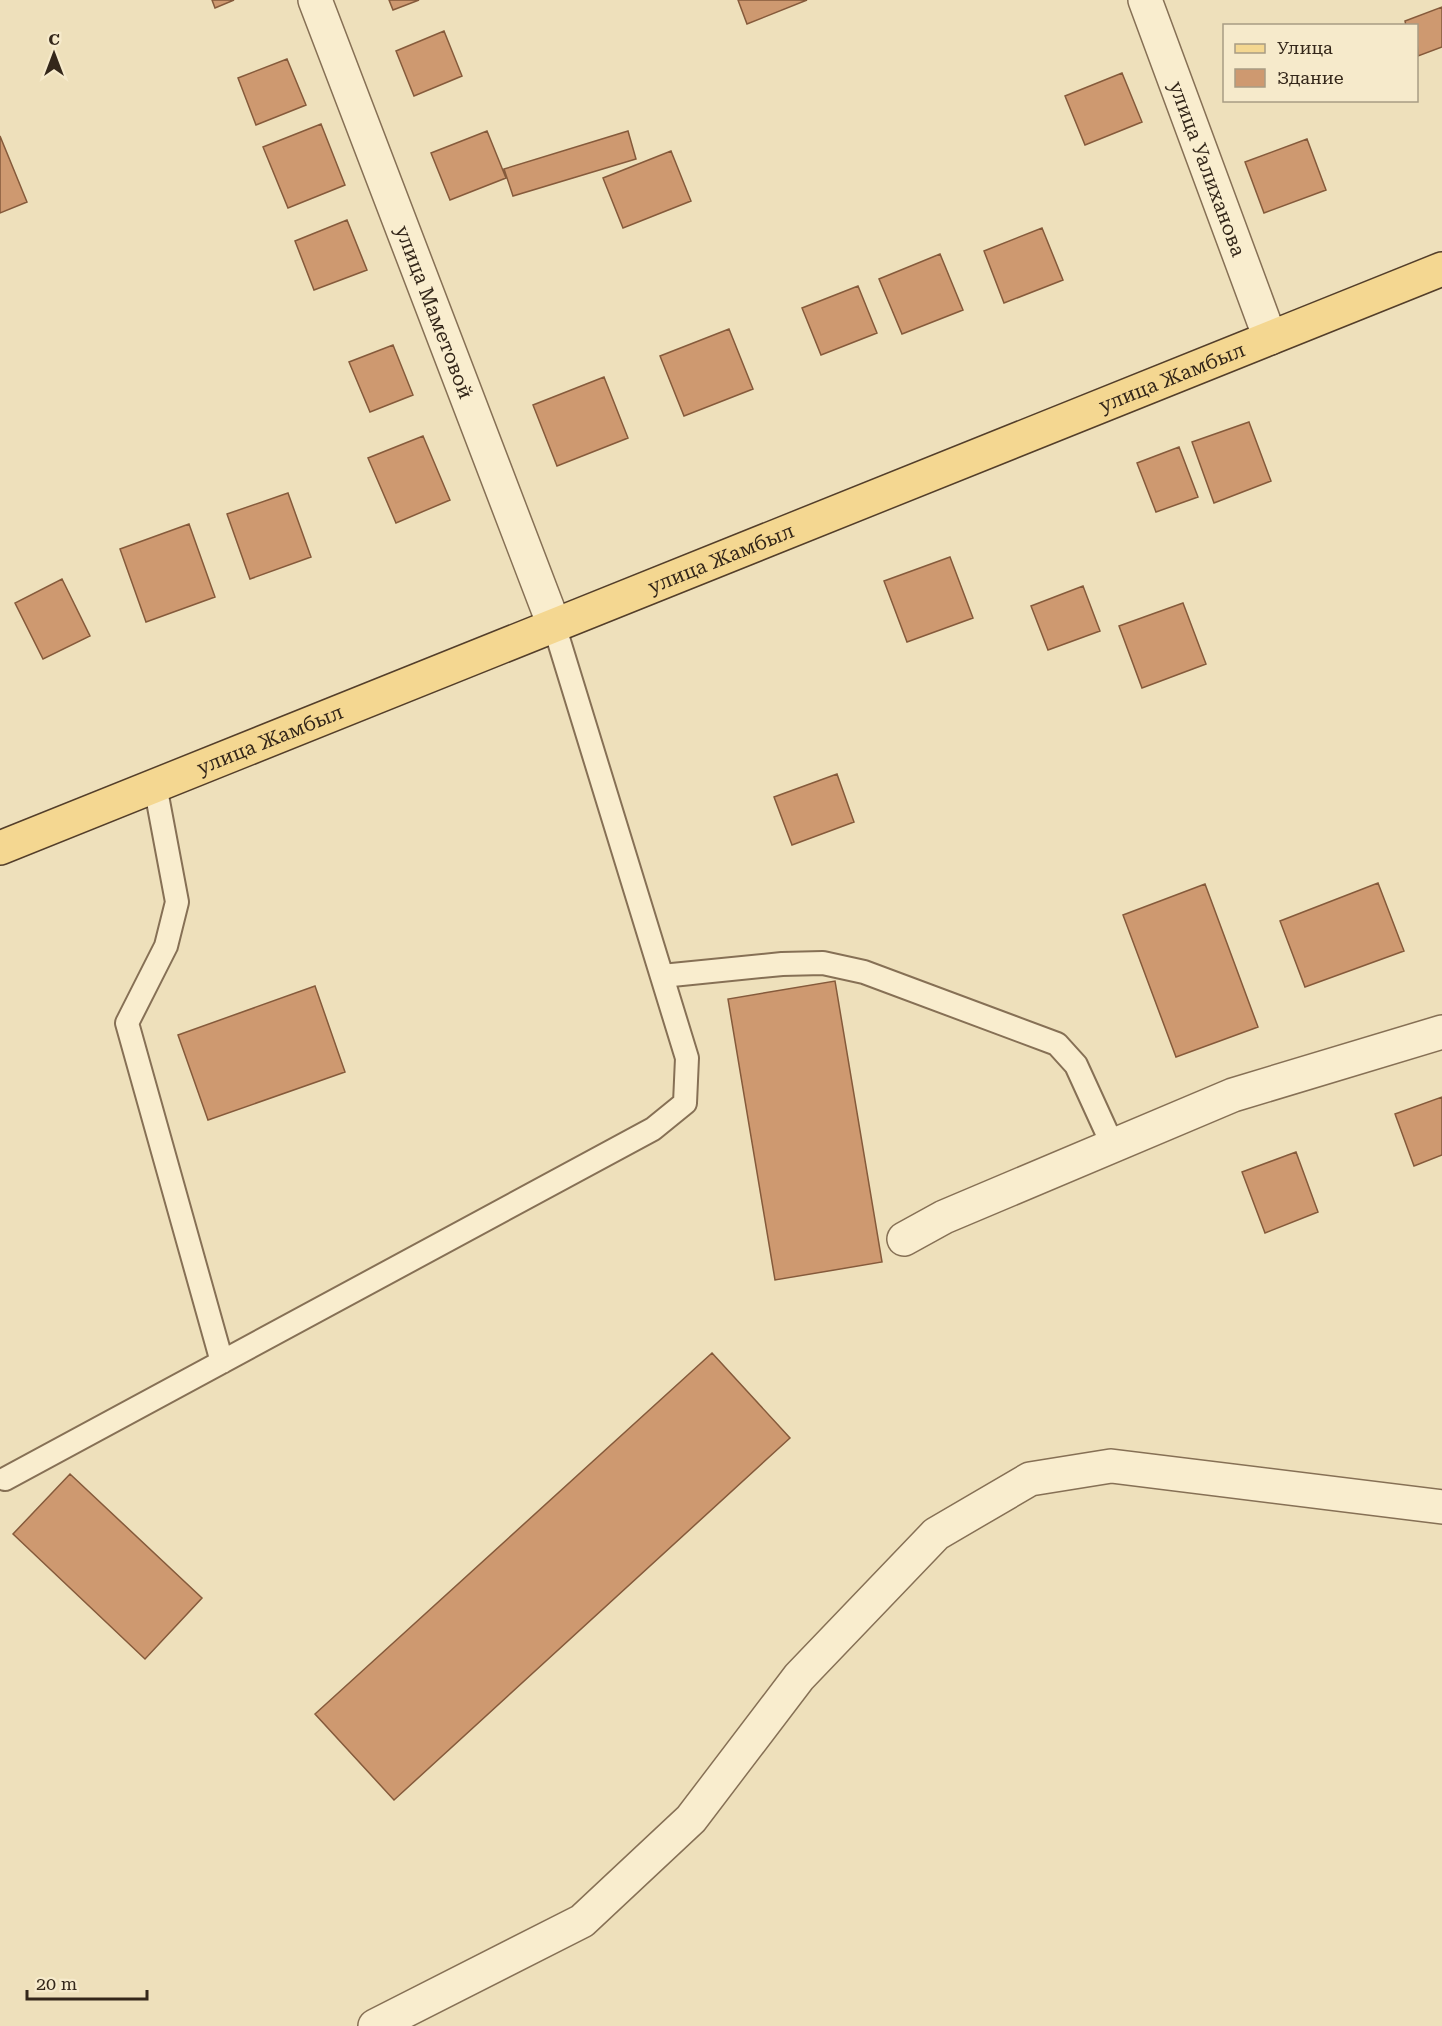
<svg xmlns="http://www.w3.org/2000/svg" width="1442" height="2026" font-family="'Roboto Serif',serif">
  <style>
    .building { fill: #ce9970; stroke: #855a3b; stroke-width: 1.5 }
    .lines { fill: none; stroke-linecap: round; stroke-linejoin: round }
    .service-casing { stroke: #867055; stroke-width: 26 }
    .minor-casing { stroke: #867055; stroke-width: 36 }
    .primary-casing { stroke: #533e2a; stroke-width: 36 }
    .service { stroke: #f9edce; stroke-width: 22 }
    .minor { stroke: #f9edce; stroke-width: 33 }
    .primary { stroke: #f4d791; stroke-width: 33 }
    .labels { text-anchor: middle; stroke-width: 6; stroke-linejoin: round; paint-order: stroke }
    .street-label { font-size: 20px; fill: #34271a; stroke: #f6eacb }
  </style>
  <rect width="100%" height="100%" fill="#eee0bb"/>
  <path class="building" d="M212,0H234L215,8Z
    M389,0H419L393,10Z
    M738,0H807L747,24Z
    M1442,7V47L1418,56L1416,26H1406L1405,21Z
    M444,31L462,76L414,96L396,51Z
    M287,59L306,105L256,125L238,78Z
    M1122,73L1142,122L1085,145L1065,96Z
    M321,124L345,185L288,208L263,147Z
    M487,131L506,178L450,200L431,153Z
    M628,131L636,159L513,196L504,169Z
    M0,136L27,202L0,213Z
    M1307,139L1326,190L1264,213L1245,162Z
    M671,151L691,201L623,228L603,178Z
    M347,220L367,270L314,290L295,241Z
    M1042,228L1063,280L1004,303L984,251Z
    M940,254L963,310L902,334L879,279Z
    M858,286L877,333L821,355L802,308Z
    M729,329L753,389L684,416L660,356Z
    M393,345L413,395L370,412L349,362Z
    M604,377L628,438L557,466L533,405Z
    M1249,422L1271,481L1214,503L1192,442Z
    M423,436L450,500L396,523L368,458Z
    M1179,447L1198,497L1156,512L1137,463Z
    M288,493L311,557L250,579L227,514Z
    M189,524L215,597L146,622L120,549Z
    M950,557L973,618L907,642L884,581Z
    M62,579L90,636L43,659L15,603Z
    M1083,586L1100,631L1048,650L1031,606Z
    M1183,603L1206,664L1142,688L1119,626Z
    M837,774L854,822L792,845L774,797Z
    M1378,883L1404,951L1305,987L1280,921Z
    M1205,884L1258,1027L1176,1057L1123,915Z
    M835,981L882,1262L775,1280L728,999Z
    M315,986L345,1072L208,1120L178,1035Z
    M1442,1097V1155L1414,1166L1395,1114Z
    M1296,1152L1318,1212L1265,1233L1242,1172Z
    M712,1353L790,1438L394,1800L315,1714Z
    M70,1474L202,1598L145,1659L13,1534Z"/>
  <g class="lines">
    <defs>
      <path id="service" d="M155,785L177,902L166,946L127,1023L222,1362
        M662,976L782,964L823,963L864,972L1057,1044L1076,1065L1113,1146
        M5,1479L653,1129L685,1103L687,1058L554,625"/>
      <g id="minor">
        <path id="s1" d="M315,0L554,625"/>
        <path id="s2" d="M1145,0L1270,338"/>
        <path d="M904,1239L944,1217L1233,1095L1442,1032"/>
        <path d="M375,2026L582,1921L691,1819L799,1677L936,1534L1030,1479L1111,1466L1442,1507"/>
      </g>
      <g id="primary">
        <path id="s3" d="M0,848L1442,269"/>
      </g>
    </defs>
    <use href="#service" class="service-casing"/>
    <use href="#minor" class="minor-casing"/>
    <use href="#primary" class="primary-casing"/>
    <use href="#service" class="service"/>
    <use href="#minor" class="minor"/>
    <use href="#primary" class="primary"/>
  </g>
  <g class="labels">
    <g class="street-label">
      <text dy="7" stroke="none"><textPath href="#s2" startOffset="180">улица Уалиханова</textPath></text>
      <text dy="7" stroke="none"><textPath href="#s1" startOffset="334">улица Маметовой</textPath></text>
      <text dy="7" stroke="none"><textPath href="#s3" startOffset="1263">улица Жамбыл</textPath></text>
      <text dy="7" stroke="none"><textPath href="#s3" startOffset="777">улица Жамбыл</textPath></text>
      <text dy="7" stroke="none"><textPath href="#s3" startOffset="291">улица Жамбыл</textPath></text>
    </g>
  </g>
  <rect x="1223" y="24" width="195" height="78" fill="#f6eacb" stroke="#a89c84" stroke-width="1.5"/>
  <rect x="1235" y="44" width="30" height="9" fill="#f4d791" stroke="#a89c84" stroke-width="1.5"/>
  <text x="1277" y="54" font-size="18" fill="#34271a">Улица</text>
  <rect x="1235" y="69" width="30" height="18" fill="#ce9970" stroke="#a89c84" stroke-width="1.5"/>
  <text x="1277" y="84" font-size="18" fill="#34271a">Здание</text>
  <g transform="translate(54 54)" stroke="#f6eacb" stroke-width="4.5" paint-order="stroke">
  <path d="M0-4.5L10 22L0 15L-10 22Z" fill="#34271a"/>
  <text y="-9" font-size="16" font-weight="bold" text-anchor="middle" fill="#34271a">С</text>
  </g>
  <path d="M27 1990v9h120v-9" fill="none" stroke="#34271a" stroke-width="3"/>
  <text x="36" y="1990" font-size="18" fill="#34271a" stroke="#f6eacb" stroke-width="4.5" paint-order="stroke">20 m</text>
</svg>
